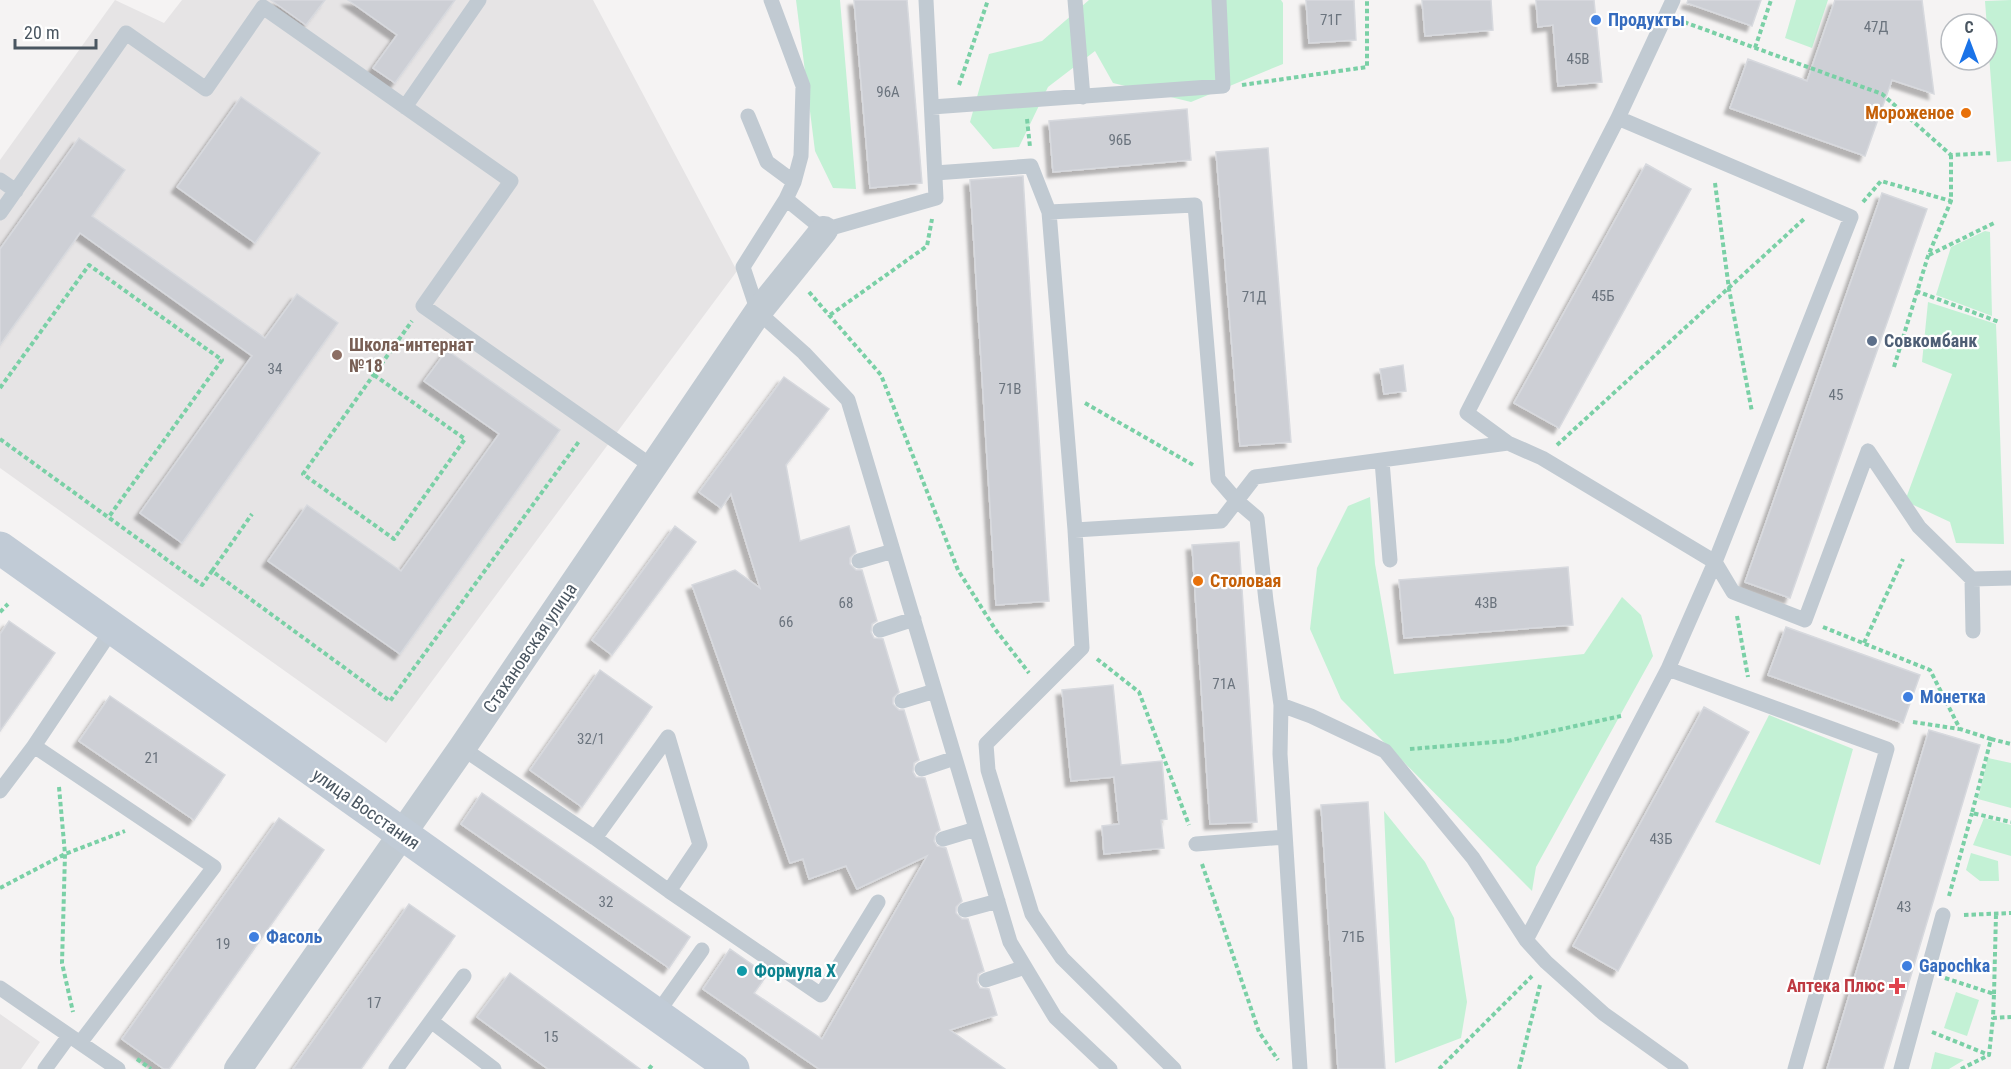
<svg xmlns="http://www.w3.org/2000/svg" width="2011" height="1069" font-family="'Roboto Condensed',sans-serif">
  <style>
    .education { fill: #e6e4e5 }
    .green { fill: #c3f1d5 }
    .building { fill: #cdcfd5; stroke: #d7d9de; stroke-width: 1.5; filter: url(#shadow) }
    .lines { fill: none; stroke-linecap: round; stroke-linejoin: round }
    .path { stroke: #7ad0a6; stroke-width: 4; stroke-dasharray: 4.5 3; stroke-linecap: butt }
    .lane { stroke: #c1cad2; stroke-width: 15 }
    .street { stroke: #c1cad2; stroke-width: 28 }
    .secondary { stroke: #c1cbd6; stroke-width: 33 }
    .shop-dot { fill: #3f7fe0; stroke: #fff; stroke-width: 2 }
    .food-dot { fill: #e8710a; stroke: #fff; stroke-width: 2 }
    .service-dot { fill: #5c6f8a; stroke: #fff; stroke-width: 2 }
    .education-dot { fill: #8d6e63; stroke: #fff; stroke-width: 2 }
    .culture-dot { fill: #0f9aa8; stroke: #fff; stroke-width: 2 }
    .health-dot { fill: #e0444e; stroke: #fff; stroke-width: 2 }
    .labels { text-anchor: middle; stroke-width: 4.5; stroke-linejoin: round; paint-order: stroke }
    .number-label { font-size: 15px; fill: #6b747e }
    .shop-label { font-size: 18px; font-weight: bold; fill: #366cbe; stroke: #fff; text-anchor: start }
    .food-label { font-size: 18px; font-weight: bold; fill: #c56008; stroke: #fff; text-anchor: end }
    .service-label { font-size: 18px; font-weight: bold; fill: #4e5e75; stroke: #fff; text-anchor: start }
    .education-label { font-size: 18px; font-weight: bold; fill: #785e54; stroke: #fff; text-anchor: start }
    .street-label { font-size: 18px; fill: #4a5661; stroke: #fff }
    .culture-label { font-size: 18px; font-weight: bold; fill: #0d838f; stroke: #fff; text-anchor: start }
    .health-label { font-size: 18px; font-weight: bold; fill: #be3a42; stroke: #fff; text-anchor: end }
  </style>
  <defs>
    <filter id="shadow"><feDropShadow dx="-5.5" dy="5.5" stdDeviation="1.5" flood-color="#0004"/></filter>
  </defs>
  <rect width="100%" height="100%" fill="#f5f3f3"/>
  <path class="education" d="M115,0L164,23L182,0H593L737,271L386,743L0,468V160Z
    M0,1014L40,1042L21,1069H0Z"/>
  <path class="green" d="M796,0H840L856,189L833,188L815,151Z
    M1089,0H1281L1283,3V64L1191,102L1113,83L1095,51L1048,87L1019,147L993,149L970,122L989,54L1042,41Z
    M1796,0H1828L1812,48L1785,38Z
    M2011,0V161L1997,162L1985,1Z
    M1985,231L1990,232L1992,316L1936,295L1951,247Z
    M1928,302L1996,324L2004,544L1956,543L1950,522L1905,501L1952,374L1922,362Z
    M1370,497L1375,564L1394,674L1584,654L1622,597L1641,615L1653,656L1536,867L1532,891L1341,699L1310,629L1317,568L1348,506Z
    M1769,715L1853,749L1820,865L1715,822Z
    M1988,758L2011,763V808L1978,799Z
    M1384,811L1425,862L1454,918L1467,1002L1461,1038L1395,1063Z
    M1984,818L2011,825V856L1973,845Z
    M1971,853L1998,861L1999,881H1980L1966,870Z
    M1956,992L1979,1000L1967,1036L1944,1028Z
    M1935,1052L1964,1060L1949,1069H1931Z"/>
  <path class="building" d="M271,0H325L306,25Z
    M348,0H455L395,83L373,68L397,35Z
    M854,0H907L922,183L870,188Z
    M1306,0H1354L1356,40L1309,43Z
    M1422,0H1491L1493,30L1425,36Z
    M1536,0H1594L1602,82L1558,86L1553,25L1538,27Z
    M1688,0H1761L1752,26L1687,3Z
    M1835,0H1922L1934,94L1892,80L1865,156L1730,108L1748,59L1807,81Z
    M241,97L320,153L255,243L177,187Z
    M1187,109L1191,160L1053,172L1049,121Z
    M79,138L125,170L92,216L265,338L297,294L338,323L182,543L140,513L252,356L80,233L0,345V249Z
    M1268,148L1291,442L1240,446L1216,152Z
    M1646,164L1691,189L1559,428L1514,403Z
    M1023,176L1049,601L996,605L970,180Z
    M1882,193L1927,209L1790,598L1745,582Z
    M447,350L560,430L400,654L268,561L307,505L401,571L499,434L424,381Z
    M1403,365L1406,391L1384,394L1380,369Z
    M784,377L829,409L786,465L800,541L849,526L856,552L850,558V564L856,570H862L877,621L872,624L871,632L874,638L883,639L899,692L893,698V704L899,710H904L919,760L914,763L913,772L916,777L925,778L940,830L936,833L934,841L937,846L946,848L962,901L956,907V913L962,919H968L984,971L978,974L977,982L980,988L989,989L997,1015L950,1030L1005,1069H819L703,989L730,949L767,975L754,993L822,1039L927,856L857,889L846,866L809,879L803,859L790,863L692,585L735,570L760,588L731,494L721,508L699,492Z
    M675,526L696,542L612,655L592,640Z
    M1239,542L1257,822L1210,824L1192,545Z
    M1568,567L1573,625L1404,638L1399,580Z
    M9,621L55,653L0,731V634Z
    M1786,627L1920,675L1903,723L1768,675Z
    M600,670L652,707L582,807L530,770Z
    M1113,685L1121,765L1162,761L1167,819L1161,820L1164,848L1104,854L1102,826L1119,824L1114,777L1071,781L1062,690Z
    M110,696L225,775L194,820L79,741Z
    M1704,707L1749,732L1618,971L1573,946Z
    M1929,730L1980,745L1883,1069H1827Z
    M482,793L690,937L669,968L461,824Z
    M1368,802L1385,1069H1338L1321,805Z
    M279,818L324,850L169,1069H164L122,1039Z
    M409,904L455,936L361,1069H293Z
    M510,973L640,1069H548L477,1017Z"/>
  <g class="lines">
    <path class="path" d="M1684,22L1882,94L1951,155L1993,153
      M1755,48L1771,0
      M959,85L988,0
      M1242,85L1367,67V0
      M1027,119L1030,147
      M1715,183L1729,289L1752,412
      M1863,202L1881,181L1951,201
      M1929,255L1996,222
      M1916,291L1999,322
      M809,292L881,375L958,570L995,629L1029,673
      M830,315L927,246L932,219
      M1894,367L1928,256L1951,201V155
      M374,375L465,439L394,539L303,474L412,321
      M0,388L89,265L222,360L108,518
      M1085,403L1195,466
      M0,439L202,585L212,571L390,701L580,440
      M1557,445L1804,219
      M212,571L252,514
      M0,612L8,604
      M1737,616L1748,677
      M1823,627L1930,670L1960,729L1991,739L1972,813L2011,822
      M1864,643L1903,559
      M1097,659L1139,692L1189,825
      M1913,722L1959,729
      M1991,739L2011,744
      M1410,749L1507,741L1621,716
      M59,787L65,854L62,963L73,1012
      M1202,864L1259,1032L1278,1060
      M0,888L65,854L125,831
      M1949,896L1972,813
      M1964,915L2011,913
      M1945,978L1994,994L1993,1018L2011,1017
      M1994,994L1996,914
      M1932,1032L1989,1055L1993,1018
      M137,1059L151,1069
      M649,1069L653,1064
      M1439,1069L1532,976
      M1519,1069L1540,985
      M1961,1069L1989,1055"/>
    <path class="lane" d="M771,0L803,86L801,156L794,182L786,199L824,230L936,198L926,0
      M1075,0L1083,97
      M405,107L479,0
      M932,107L1223,86L1219,0
      M748,116L767,162L794,182
      M1618,118L1851,217L1715,562L1542,458L1508,443L1467,413L1618,118L1673,0
      M935,173L1031,166L1049,212L1075,530L1082,648L986,744L988,770L1032,914L1062,958L1174,1069
      M0,180L16,191
      M786,199L743,267L758,312L804,353L848,400L1010,942L1055,1017L1110,1069
      M1049,212L1195,205L1218,479L1237,501L1257,518L1266,601L1281,705L1280,754L1300,1069
      M0,213L126,33L206,89L263,7L511,181L423,306L653,467
      M1868,451L1919,527L1972,579L2011,578
      M1382,461L1390,560
      M1075,530L1221,521L1255,477L1508,443
      M859,561L893,551
      M1715,562L1733,592L1805,620L1868,451
      M1972,579L1973,631
      M880,630L914,619
      M1668,669L1887,749L1795,1069
      M902,701L935,691
      M1281,705L1311,716L1385,751L1473,858L1526,940L1546,962L1604,1014L1681,1069
      M34,746L113,628
      M462,748L595,838L668,737L700,845L669,891L821,995L878,902
      M922,769L955,758
      M0,791L34,746L214,867L80,1043
      M595,838L669,891
      M943,839L976,829
      M1196,844L1285,837
      M965,910L998,901
      M1526,940L1668,669L1715,562
      M986,980L1025,967
      M0,988L118,1069
      M656,1015L702,950
      M431,1021L494,1069
      M45,1069L69,1036
      M396,1069L464,976
      M1901,1069L1943,915"/>
    <path class="street" d="M238,1069L462,748L758,312L824,230"/>
    <path class="secondary" d="M0,548L733,1069"/>
  </g>
  <g class="shop-dot">
    <circle cx="1596" cy="20" r="6"/>
    <circle cx="1908" cy="697" r="6"/>
    <circle cx="254" cy="937" r="6"/>
    <circle cx="1907" cy="966" r="6"/>
  </g>
  <g class="food-dot">
    <circle cx="1966" cy="113" r="6"/>
    <circle cx="1198" cy="581" r="6"/>
  </g>
  <circle class="service-dot" cx="1872" cy="341" r="6"/>
  <circle class="education-dot" cx="337" cy="355" r="6"/>
  <circle class="culture-dot" cx="742" cy="971" r="6"/>
  <path class="health-dot" d="M1894 977h6v6h6v6h-6v6h-6v-6h-6v-6h6z"/>
  <g class="labels">
    <g class="number-label">
      <text x="1331" y="25">71Г</text>
      <text x="1876" y="32">47Д</text>
      <text x="1578" y="64">45В</text>
      <text x="888" y="97">96А</text>
      <text x="1120" y="145">96Б</text>
      <text x="1603" y="301">45Б</text>
      <text x="1254" y="302">71Д</text>
      <text x="275" y="374">34</text>
      <text x="1010" y="394">71В</text>
      <text x="1836" y="400">45</text>
      <text x="846" y="608">68</text>
      <text x="1486" y="608">43В</text>
      <text x="786" y="627">66</text>
      <text x="1224" y="689">71А</text>
      <text x="591" y="744">32/1</text>
      <text x="152" y="763">21</text>
      <text x="1661" y="844">43Б</text>
      <text x="606" y="907">32</text>
      <text x="1904" y="912">43</text>
      <text x="1353" y="942">71Б</text>
      <text x="223" y="949">19</text>
      <text x="374" y="1008">17</text>
      <text x="551" y="1042">15</text>
    </g>
    <g class="shop-label">
      <text x="1608" y="26">Продукты</text>
      <text x="1920" y="703">Монетка</text>
      <text x="266" y="943">Фасоль</text>
      <text x="1919" y="972">Gapochka</text>
    </g>
    <g class="food-label">
      <text x="1954" y="119">Мороженое</text>
      <text x="1210" y="587" text-anchor="start">Столовая</text>
    </g>
    <g class="service-label">
      <text x="1884" y="347">Совкомбанк</text>
    </g>
    <g class="education-label">
      <text x="349" y="351">Школа-интернат<tspan x="349" dy="21">№18</tspan></text>
    </g>
    <g class="street-label">
      <text transform="translate(530 648) rotate(-56)" y="6">Стахановская улица</text>
      <text transform="translate(366 809) rotate(35)" y="6">улица Восстания</text>
    </g>
    <g class="culture-label">
      <text x="754" y="977">Формула X</text>
    </g>
    <g class="health-label">
      <text x="1885" y="992">Аптека Плюс</text>
    </g>
  </g>
  <g transform="translate(1969 42)"><circle r="28" fill="#ffffff" stroke="#b7bbc0" stroke-width="1.5"/>
  <path d="M0-4.5L10 22L0 15L-10 22Z" fill="#1a73e8"/>
  <text y="-9" font-size="16" font-weight="bold" text-anchor="middle" fill="#4a5661">С</text>
  </g>
  <path d="M15 39v9h81v-9" fill="none" stroke="#4a5661" stroke-width="3"/>
  <text x="24" y="39" font-size="18" fill="#4a5661" stroke="#ffffff" stroke-width="4.5" paint-order="stroke">20 m</text>
</svg>
